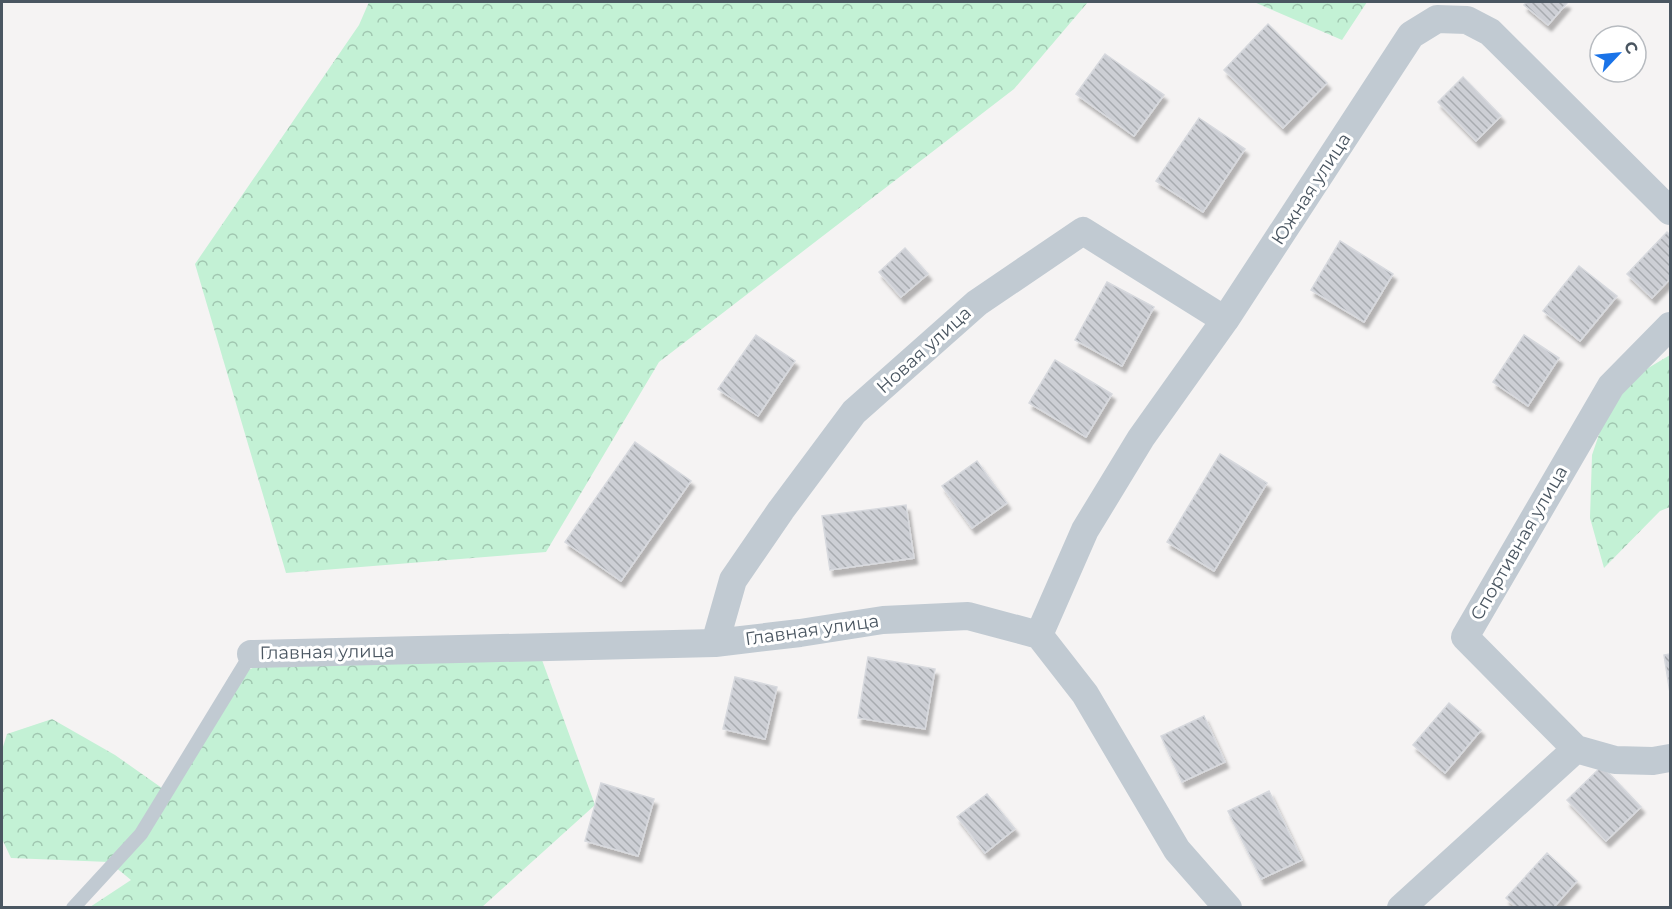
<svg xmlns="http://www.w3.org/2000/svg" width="1672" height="909" font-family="Montserrat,sans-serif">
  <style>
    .forest { fill: url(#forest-crowns) }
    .building { fill: url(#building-back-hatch); stroke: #d7d9de; stroke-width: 1.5; filter: url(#shadow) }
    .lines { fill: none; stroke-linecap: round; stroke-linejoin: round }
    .service { stroke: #c1cad2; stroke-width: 14 }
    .minor { stroke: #c1cad2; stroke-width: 28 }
    .labels { text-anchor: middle; stroke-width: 6; stroke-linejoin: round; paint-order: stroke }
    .street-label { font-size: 18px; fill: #4a5661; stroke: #fff }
  </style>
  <defs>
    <pattern id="forest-crowns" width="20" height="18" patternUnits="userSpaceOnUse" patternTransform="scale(1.5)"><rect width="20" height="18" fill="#c3f1d5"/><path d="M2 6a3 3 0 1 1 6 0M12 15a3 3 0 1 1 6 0" fill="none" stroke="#a0c6b0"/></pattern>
    <pattern id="building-back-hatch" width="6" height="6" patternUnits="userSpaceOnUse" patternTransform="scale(1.5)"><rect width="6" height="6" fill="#cdcfd5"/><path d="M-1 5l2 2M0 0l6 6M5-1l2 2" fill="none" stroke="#a8abb0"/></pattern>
    <filter id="shadow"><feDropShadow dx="3.5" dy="6" stdDeviation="1.5" flood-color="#0004"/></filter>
  </defs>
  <rect width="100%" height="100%" fill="#f5f3f3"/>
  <path class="forest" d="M369,2H1088L1014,89L659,362L546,552L286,573L195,264L359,25Z
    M1254,2H1367L1342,40Z
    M1670,355V507L1660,511L1604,568L1590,518L1592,455L1607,411L1628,380Z
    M287,655L542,660L595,805L482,907H90L131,880L109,862L11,858L2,839V750L7,734L52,719L115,755L169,793L229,677Z"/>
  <path class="building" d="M1527,2H1565L1567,3L1548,25L1524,5Z
    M1268,24L1327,83L1283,128L1224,70Z
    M1105,54L1164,95L1134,136L1076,94Z
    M1463,77L1501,116L1476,141L1438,102Z
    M1199,118L1245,149L1203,212L1156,181Z
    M1667,232L1670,235V279L1652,298L1627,274Z
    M1340,241L1393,274L1364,322L1311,290Z
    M905,248L928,274L901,297L879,272Z
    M1579,266L1617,296L1580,341L1543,311Z
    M1107,282L1154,307L1122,366L1075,340Z
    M756,335L795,361L758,416L718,389Z
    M1524,335L1559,358L1528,406L1493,382Z
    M1055,360L1112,394L1086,437L1029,403Z
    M635,442L691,481L621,581L565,542Z
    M1220,454L1267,483L1214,571L1167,542Z
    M977,461L1007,503L972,528L942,486Z
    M906,505L914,558L830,570L822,516Z
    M1670,654V693L1664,655Z
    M868,657L935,669L925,729L858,718Z
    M735,677L777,687L765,739L723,729Z
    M1449,703L1481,730L1445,773L1413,745Z
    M1204,716L1225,762L1182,782L1161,736Z
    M1602,766L1641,807L1606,841L1567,800Z
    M601,783L654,799L638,856L585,841Z
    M1269,791L1302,860L1261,879L1228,811Z
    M987,794L1015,829L985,853L957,817Z
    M1547,853L1577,881L1553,908H1517L1506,898Z"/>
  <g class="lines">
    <path class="service" d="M73,908L141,834L251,654"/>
    <path class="minor" d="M1670,326L1611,386L1465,637L1576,749L1615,760L1653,761L1670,758
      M1039,635L1085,530L1141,438L1225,320L1411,35L1437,19L1467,20L1490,32L1670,211
      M715,643L733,580L781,510L854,412L977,303L1083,231L1225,320
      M251,654L715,643L800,633L883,620L968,616L1039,635L1085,694L1177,850L1228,908
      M1401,908L1576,749"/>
  </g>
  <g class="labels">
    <g class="street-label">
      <text transform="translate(1311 189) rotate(-57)" y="6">Южная улица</text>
      <text transform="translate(924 350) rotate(-42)" y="6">Новая улица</text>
      <text transform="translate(1519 543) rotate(-60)" y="6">Спортивная улица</text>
      <text transform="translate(812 630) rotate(-8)" y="6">Главная улица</text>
      <text transform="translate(327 652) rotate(-1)" y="6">Главная улица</text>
    </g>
  </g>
  <rect width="1672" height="909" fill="none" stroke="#4a5661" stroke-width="6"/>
  <g transform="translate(1618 54) rotate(64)"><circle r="28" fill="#ffffff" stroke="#b7bbc0" stroke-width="1.5"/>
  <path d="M0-4.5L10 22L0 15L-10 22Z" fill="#1a73e8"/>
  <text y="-9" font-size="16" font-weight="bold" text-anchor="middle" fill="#4a5661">С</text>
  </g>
</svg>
